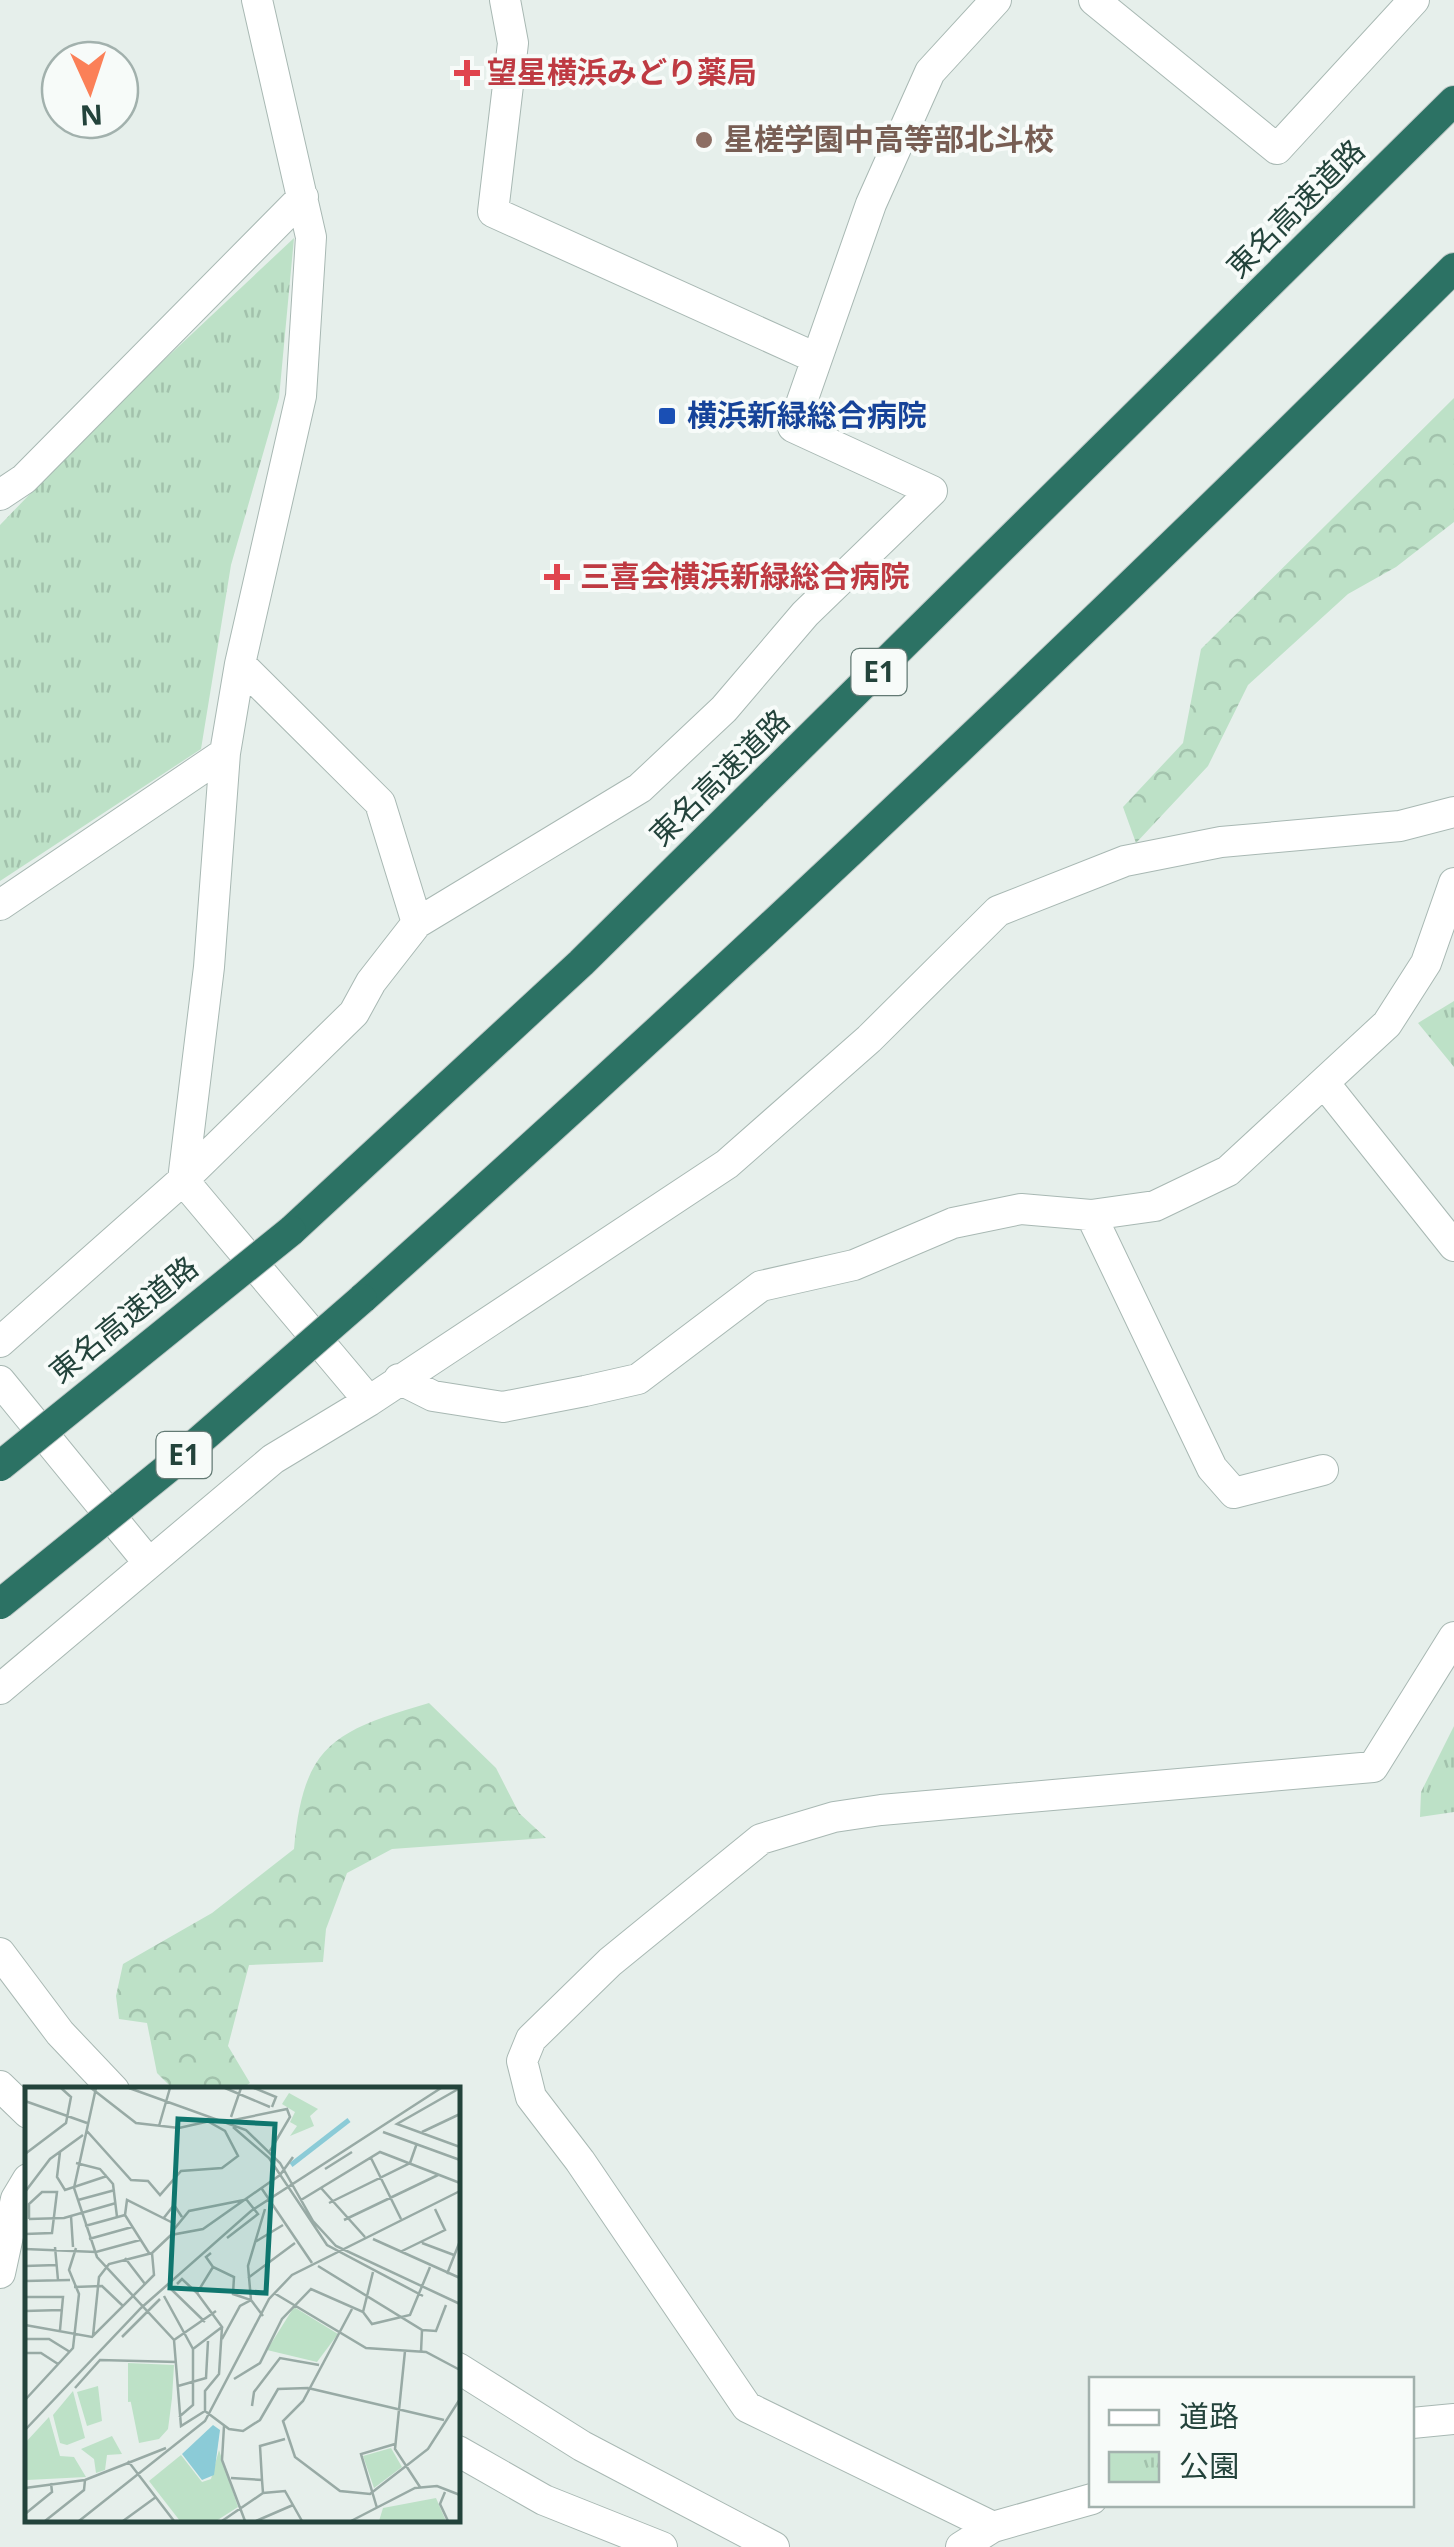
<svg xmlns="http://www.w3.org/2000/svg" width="1454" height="2547" font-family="'Open Sans','Noto Sans JP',sans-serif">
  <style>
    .forest { fill: url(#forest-crowns) }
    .park { fill: url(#park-tufts) }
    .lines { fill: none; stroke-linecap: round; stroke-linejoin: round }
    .minor-casing { stroke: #a8b8b3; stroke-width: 32 }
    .highway-casing { stroke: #c1cac8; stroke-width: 32 }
    .minor { stroke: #fff; stroke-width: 30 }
    .highway { stroke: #2c7264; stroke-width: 30 }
    .highway-bridge-casing { stroke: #c1cac8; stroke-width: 32; stroke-linecap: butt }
    .highway-bridge { stroke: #2c7264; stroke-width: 30 }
    .health-dot { fill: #e0444e; stroke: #f7fbf9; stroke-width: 4 }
    .education-dot { fill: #8d6e63; stroke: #f7fbf9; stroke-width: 4 }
    .transit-dot { fill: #1a4fb4; stroke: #f7fbf9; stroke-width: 4 }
    .labels { text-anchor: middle; stroke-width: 8; stroke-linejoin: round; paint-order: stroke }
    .shield { fill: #f7fbf9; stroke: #637a74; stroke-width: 2.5 }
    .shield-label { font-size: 28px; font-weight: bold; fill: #23433b }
    .health-label { font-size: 30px; font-weight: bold; fill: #be3a42; stroke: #f7fbf9; text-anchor: start }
    .education-label { font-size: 30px; font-weight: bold; fill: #785e54; stroke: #f7fbf9; text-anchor: start }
    .street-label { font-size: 30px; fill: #23433b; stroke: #f7fbf9 }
    .transit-label { font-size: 30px; font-weight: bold; fill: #164399; stroke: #f7fbf9; text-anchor: start }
    .inset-river { fill: none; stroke: #8bcbd7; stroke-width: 5 }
    .inset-road { fill: none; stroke: #98aaa5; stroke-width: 2.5 }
    .view { fill: #0f766e; fill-opacity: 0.15; stroke: #0f766e; stroke-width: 5 }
    .inset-edge { fill: none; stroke: #23433b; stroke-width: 5 }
  </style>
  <defs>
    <pattern id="forest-crowns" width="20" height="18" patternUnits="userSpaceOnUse" patternTransform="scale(2.5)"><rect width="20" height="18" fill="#bde1c7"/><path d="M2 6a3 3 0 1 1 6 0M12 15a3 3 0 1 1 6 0" fill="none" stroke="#a2c2ac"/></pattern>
    <pattern id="park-tufts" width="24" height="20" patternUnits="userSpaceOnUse" patternTransform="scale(2.5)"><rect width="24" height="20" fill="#bde1c7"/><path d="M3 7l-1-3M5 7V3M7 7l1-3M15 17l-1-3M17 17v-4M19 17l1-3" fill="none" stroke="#a2c2ac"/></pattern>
  </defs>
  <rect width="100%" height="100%" fill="#e6efeb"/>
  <path class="forest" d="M1454,398V522L1396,567L1348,594L1248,685L1208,766L1136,843L1123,807L1183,743L1201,649Z
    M429,1703L496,1768L519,1813L546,1838L392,1849L347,1873L326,1929L323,1962L249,1965L228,2046L250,2083L241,2089H173L157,2073L147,2023L119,2019L116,1996L123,1964L212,1913L294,1849C303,1744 334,1731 429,1703Z"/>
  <path class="park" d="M294,238L279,398L231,565L201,749L0,881V525L113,408Z
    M1454,1001V1067L1418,1023Z
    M1454,1726V1812L1420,1817L1421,1792Z"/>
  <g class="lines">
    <defs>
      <path id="minor" d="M505,0L513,43L493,212L816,358
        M1094,0L1277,149L1414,0
        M0,495L24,479L303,197
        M240,664L380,803L417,923
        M0,905L225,753
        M1325,1084L1454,1246
        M1091,1215L1212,1468L1234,1493L1323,1470
        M0,1342L183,1180L209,967L225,753L240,664L301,396L311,237L257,0
        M399,1379L433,1396L503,1407L585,1391L638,1379L761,1286L854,1265L953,1223L1021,1209L1091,1215L1155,1206L1228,1171L1387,1024L1426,963L1454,883
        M0,1381L148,1562
        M369,1401L183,1180L354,1013L371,982L417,923L640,788L724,709L805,614L932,491L793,427L871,204L930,72L996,0
        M0,1689L273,1459L369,1401L727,1164L869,1039L998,911L1125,861L1221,842L1400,826L1454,812
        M0,1953L60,2033L114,2090
        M0,2086L28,2113
        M0,2273L16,2199L28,2179
        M458,2368L582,2446L774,2547
        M1412,2423L1454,2419
        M458,2451L544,2500L662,2547
        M993,2527L747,2407L580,2161L531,2097L522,2061L531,2039L610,1962L761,1839L834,1817L881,1810L1373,1767L1454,1637
        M961,2547L993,2527L1092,2499"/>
      <path id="highway" d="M291,1231L581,963L1454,101
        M362,1299C736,965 1099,621 1454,268"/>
    </defs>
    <use href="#minor" class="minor-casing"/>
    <use href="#highway" class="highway-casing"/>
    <use href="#minor" class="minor"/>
    <use href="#highway" class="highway"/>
    <defs>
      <path id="highway-bridge" d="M0,1466L291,1231
        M0,1604L168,1468L362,1299"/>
    </defs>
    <use href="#highway-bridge" class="highway-bridge-casing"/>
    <use href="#highway-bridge" class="highway-bridge"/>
  </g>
  <g class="health-dot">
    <path d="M462 58h10v10h10v10h-10v10h-10v-10h-10v-10h10z"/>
    <path d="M552 562h10v10h10v10h-10v10h-10v-10h-10v-10h10z"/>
  </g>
  <circle class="education-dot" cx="704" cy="140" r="10"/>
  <rect class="transit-dot" x="657" y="406" width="20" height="20" rx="5"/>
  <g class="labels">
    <g class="shield">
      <rect x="851.5" y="649" width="55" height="46" rx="8"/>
      <rect x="156.5" y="1432" width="55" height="46" rx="8"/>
    </g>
    <g class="shield-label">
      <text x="879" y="682">E1</text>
      <text x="184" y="1465">E1</text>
    </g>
    <g class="health-label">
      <text x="487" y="83">望星横浜みどり薬局</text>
      <text x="580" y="587">三喜会横浜新緑総合病院</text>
    </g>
    <g class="education-label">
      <text x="724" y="150">星槎学園中高等部北斗校</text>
    </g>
    <g class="street-label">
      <text transform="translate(1296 209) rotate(-45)" y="10">東名高速道路</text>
      <text transform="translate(720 778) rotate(-44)" y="10">東名高速道路</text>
      <text transform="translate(124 1320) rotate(-39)" y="10">東名高速道路</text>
    </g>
    <g class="transit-label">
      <text x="687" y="426">横浜新緑総合病院</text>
    </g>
  </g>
  <g transform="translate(25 2087)">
    <rect width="435" height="435" fill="#e6efeb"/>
    <path d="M48,304L60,351L42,358L35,356L28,328ZM105,311H147L143,342L134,352L114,356Z" fill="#bde1c7"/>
    <path d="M264,6L293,22L285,29L289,39L265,49L272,39L265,35L270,25L257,17ZM24,330L35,369L49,370L61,390L2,393L0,356ZM87,349L97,367L82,368L80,383L71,386L69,372L56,362ZM411,411L421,434H354L358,421Z" fill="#bde1c7"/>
    <path d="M269,220L313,247L292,275L242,263ZM103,276L149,278L147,311L103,315ZM73,299L77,334L62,339L52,305ZM366,361L377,380L349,401L338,369ZM194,363L213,420L191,434H155L124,394L156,368L177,395L186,392Z" fill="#bde1c7"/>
    <path d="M188,338L195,343L189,388L177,393L157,367Z" fill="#8bcbd7"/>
    <path class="inset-river" d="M266,78L324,33"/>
    <path class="inset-road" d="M66,1L111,36L154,41L185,34M71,1L49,101L72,170L149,253L156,339L180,324L204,342L218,344L235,333L253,302L283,301M104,1L221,43L255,76L288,134L311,159L435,217M200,1L245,20M229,1L251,10L247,20M435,1L372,37L435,60M0,14L62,36M206,30L216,1M204,34L262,22L265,30L245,64M134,39L145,1M208,40L244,71L302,158L398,209M61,43L106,93L123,94L135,108L156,84L197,81L213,69L200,44L184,35M358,45L435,73M397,45L435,27M35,65L32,90L40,103L82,89M0,67L41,36L46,10L36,1M346,71L376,132M51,76L75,82L88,97L92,130M300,82L327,65M296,101L340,150M237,102L287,176M0,105L25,72L58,48M53,113L90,103M276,113L355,65L435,96M304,116L385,76L392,56M100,128L102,113L150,137M46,129L48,160M4,132L39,131L91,116M138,132L149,118L157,130M319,133L413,88M60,139L100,128L124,166M146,146L164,124L219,113M0,147L27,146L32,105H17L4,117V132M202,151L233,127L221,112M64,152L107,140M348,152L435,191M230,155L258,138M397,156L429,168M30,160L33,193M0,162L71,165L115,153M375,165L420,143L410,122M186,166L181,170L188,180L209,190L208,207L226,213L238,229M100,171L120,197M0,179L32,178M293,179L397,243L396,265M422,187L435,154M223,191L270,156M0,194L45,193M152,197L157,192L172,206L188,180M49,200L77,199L98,219M146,202L180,235M249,206L341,261L401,265L435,283M139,209L168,262V318L154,330M0,210H38L35,243M327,222L278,314L258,334L270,370L315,404L345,407L403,362L435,312M0,224L36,223M338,225L347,237L385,228L405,180M0,238L67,250L129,188L127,166M397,243L411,244L421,218M68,249L74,190L84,177L127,166L146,148L178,142L255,88L268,70M97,250L135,212M0,252H24L45,265M197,252L215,219L226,213L223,179L240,122M149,253L191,224M168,262L197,240L172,206M380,264L370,362L395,400M0,266H16L33,277M209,292L235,276L257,232L286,202L338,225L348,185M153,299L181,291L183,254M50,301L75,273L152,275M283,301L419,333M0,313L48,261L54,207L44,183L51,161M227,319L229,305L255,271L294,278M180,324V304L194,287L197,240M199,339L197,373L220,434M0,343L116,221L226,124L416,1M103,374L149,434M206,391L237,393L238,406M237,393L235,359L260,352M0,401L60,393L141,361M420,405L415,417L423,434M352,421L336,367L370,357M0,427L27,405L26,396M20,434L59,403L60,393M54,434L180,334L244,212L267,188L435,104M98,434L131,410M197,434L238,406L260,404L277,434M231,434L268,418M326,434L390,401L412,399L435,408"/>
    <path class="view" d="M153,32L250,37L241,206L145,201Z"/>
    <rect width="435" height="435" class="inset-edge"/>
  </g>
  <rect x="1089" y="2377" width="325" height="130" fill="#f7fbf9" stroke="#a2b1ad" stroke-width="2.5"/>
  <rect x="1109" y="2410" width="50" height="15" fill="#ffffff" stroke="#a2b1ad" stroke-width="2.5"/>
  <text x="1179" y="2427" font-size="30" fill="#23433b">道路</text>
  <rect x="1109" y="2452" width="50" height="30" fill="url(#park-tufts)" stroke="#a2b1ad" stroke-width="2.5"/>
  <text x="1179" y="2477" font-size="30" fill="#23433b">公園</text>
  <g transform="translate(90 90) rotate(177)"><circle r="48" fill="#f7fbf9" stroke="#a2b1ad" stroke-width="2.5"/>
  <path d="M0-8L18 38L0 25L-18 38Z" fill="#fb8058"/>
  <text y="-15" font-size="28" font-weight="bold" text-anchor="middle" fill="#23433b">N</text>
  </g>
</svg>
